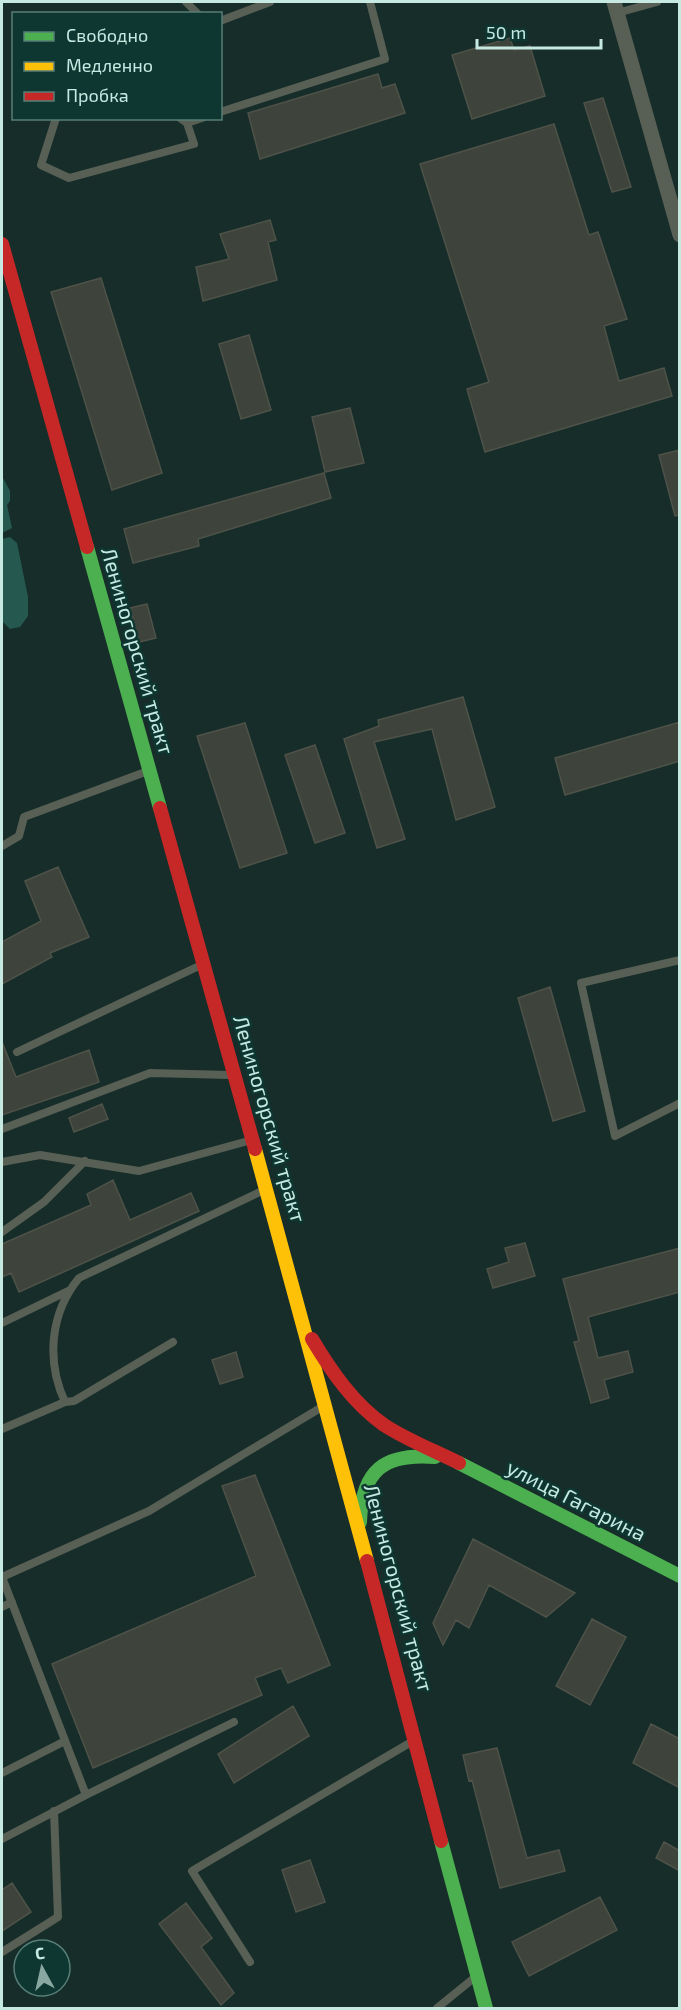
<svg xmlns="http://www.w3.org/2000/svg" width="681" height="2010" font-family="'Exo 2',sans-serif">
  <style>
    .green { fill: #255950 }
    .building { fill: #3e443b; stroke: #4e5249; stroke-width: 1.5 }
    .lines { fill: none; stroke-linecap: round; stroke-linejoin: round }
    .lane { stroke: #585f54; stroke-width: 8 }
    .street { stroke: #585f54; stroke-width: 15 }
    .fast { stroke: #4caf50; stroke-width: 14 }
    .slow { stroke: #ffc107; stroke-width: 14 }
    .jam { stroke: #c62828; stroke-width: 14 }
    .labels { text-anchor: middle; stroke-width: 5; stroke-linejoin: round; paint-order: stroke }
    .street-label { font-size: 21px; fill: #c6eae2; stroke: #0d3730 }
  </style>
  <rect width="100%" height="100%" fill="#172d2a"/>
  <path class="green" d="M2,476L10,491V501L7,505L12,528L2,533Z
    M10,537L17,543L28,597V616L20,627L10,629L3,622L2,614V539Z"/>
  <path class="building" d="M510,38L514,50L530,46L545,96L472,119L452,55Z
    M378,74L382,88L395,84L405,113L260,159L248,113Z
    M603,98L631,187L612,192L584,103Z
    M554,124L589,235L598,232L627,319L604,326L619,381L664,368L672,396L485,452L467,389L489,382L420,164Z
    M270,220L276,240L268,242L277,280L203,301L196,267L229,259L220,234Z
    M101,278L162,473L112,490L51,292Z
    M249,335L271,410L241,419L219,344Z
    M350,408L364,463L325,472L312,417Z
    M680,450V515L675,516L659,455Z
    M324,473L331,498L198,539L199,546L133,563L124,529Z
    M147,604L156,638L139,642L130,608Z
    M463,697L495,807L456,820L432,729L374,742L405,839L377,848L344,739L379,726L378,720Z
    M680,722V761L565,795L555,758Z
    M245,723L287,853L240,868L197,736Z
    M315,745L345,833L315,843L285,755Z
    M58,867L89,937L50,953L52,957L2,984V942L41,921L25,881Z
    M550,987L585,1111L553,1121L518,998Z
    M2,1042L16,1077L89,1050L99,1082L2,1115Z
    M102,1104L108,1119L74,1132L69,1118Z
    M113,1180L130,1220L191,1193L199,1211L19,1292L11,1273L2,1277V1244L91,1205L87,1194Z
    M525,1243L535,1276L493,1288L487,1269L509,1262L505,1248Z
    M680,1248V1292L588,1317L598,1358L628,1351L633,1372L604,1380L609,1398L591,1403L574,1342L579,1341L563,1279Z
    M236,1352L243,1377L220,1384L212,1360Z
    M255,1475L330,1665L288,1683L281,1668L255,1678L262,1695L93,1768L52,1664L256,1576L222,1486Z
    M473,1539L575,1593L546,1617L489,1585L469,1628L456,1620L443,1645L433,1623Z
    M592,1619L626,1637L590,1705L556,1686Z
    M293,1706L309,1736L234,1783L218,1754Z
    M651,1724L680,1739V1788L633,1763Z
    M497,1748L527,1858L559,1850L565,1871L500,1888L472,1780L469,1781L463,1755Z
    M664,1842L680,1851V1871L656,1858Z
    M310,1860L325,1902L296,1912L282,1870Z
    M12,1883L31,1912L2,1931V1890Z
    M600,1897L617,1930L529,1976L512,1942Z
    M186,1903L212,1938L201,1947L234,1993L221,2005L159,1924Z"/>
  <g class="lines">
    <path class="lane" d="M186,2L198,14
      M617,13L657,2
      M220,21L270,2
      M220,112L385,59L370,2
      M56,118L41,165L69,178L194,144L187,123L180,118
      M187,123L202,118
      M2,846L19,836L24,817L148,771
      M680,960L581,983L615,1136L680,1103
      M17,1052L199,966
      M2,1129L150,1073L230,1075
      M2,1162L40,1155L139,1171L248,1141
      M2,1232L44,1202L85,1161
      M2,1323L68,1291
      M173,1342L74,1401L65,1402C46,1361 50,1313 79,1278L262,1191
      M2,1429L65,1402
      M2,1607L12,1602
      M234,1722L86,1795L2,1577L149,1511L322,1407
      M2,1773L65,1741
      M2,1839L86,1795
      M2,1952L58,1917L54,1811
      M250,1962L192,1871L413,1741
      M437,2008L474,1978"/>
    <path class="street" d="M614,2L680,235"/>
    <path class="fast" d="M87,547L160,808
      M459,1463L680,1576
      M360,1522C362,1470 384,1453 435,1457
      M441,1841L486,2008"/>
    <path class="slow" d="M255,1149L367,1561"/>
    <path class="jam" d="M2,244L87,547
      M160,808L255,1149
      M312,1339C331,1371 353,1403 384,1425C407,1440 435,1451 459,1463
      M367,1561L441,1841"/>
  </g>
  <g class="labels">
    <g class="street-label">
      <text transform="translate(137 651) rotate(74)" y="7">Лениногорский тракт</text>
      <text transform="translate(269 1119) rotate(74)" y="7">Лениногорский тракт</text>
      <text transform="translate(576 1501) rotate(27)" y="7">улица Гагарина</text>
      <text transform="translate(398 1588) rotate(75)" y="7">Лениногорский тракт</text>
    </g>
  </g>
  <rect width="681" height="2010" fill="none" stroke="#c6eae2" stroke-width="6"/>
  <rect x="12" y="12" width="210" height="108" fill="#0d3730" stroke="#577f77" stroke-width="1.5"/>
  <rect x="24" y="32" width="30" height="9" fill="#4caf50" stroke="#577f77" stroke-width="1.5"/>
  <text x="66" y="42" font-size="18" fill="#c6eae2">Свободно</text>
  <rect x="24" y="62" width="30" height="9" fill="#ffc107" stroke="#577f77" stroke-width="1.5"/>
  <text x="66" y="72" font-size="18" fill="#c6eae2">Медленно</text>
  <rect x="24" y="92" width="30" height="9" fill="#c62828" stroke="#577f77" stroke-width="1.5"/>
  <text x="66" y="102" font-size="18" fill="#c6eae2">Пробка</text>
  <g transform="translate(42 1968) rotate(352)"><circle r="28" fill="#0d3730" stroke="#577f77" stroke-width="1.5"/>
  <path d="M0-4.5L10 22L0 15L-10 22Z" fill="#89a8a2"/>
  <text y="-9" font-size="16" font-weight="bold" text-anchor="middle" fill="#c6eae2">С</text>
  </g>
  <path d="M477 39v9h124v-9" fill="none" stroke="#c6eae2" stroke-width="3"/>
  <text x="486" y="39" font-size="18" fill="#c6eae2" stroke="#0d3730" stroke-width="4.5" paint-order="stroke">50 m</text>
</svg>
